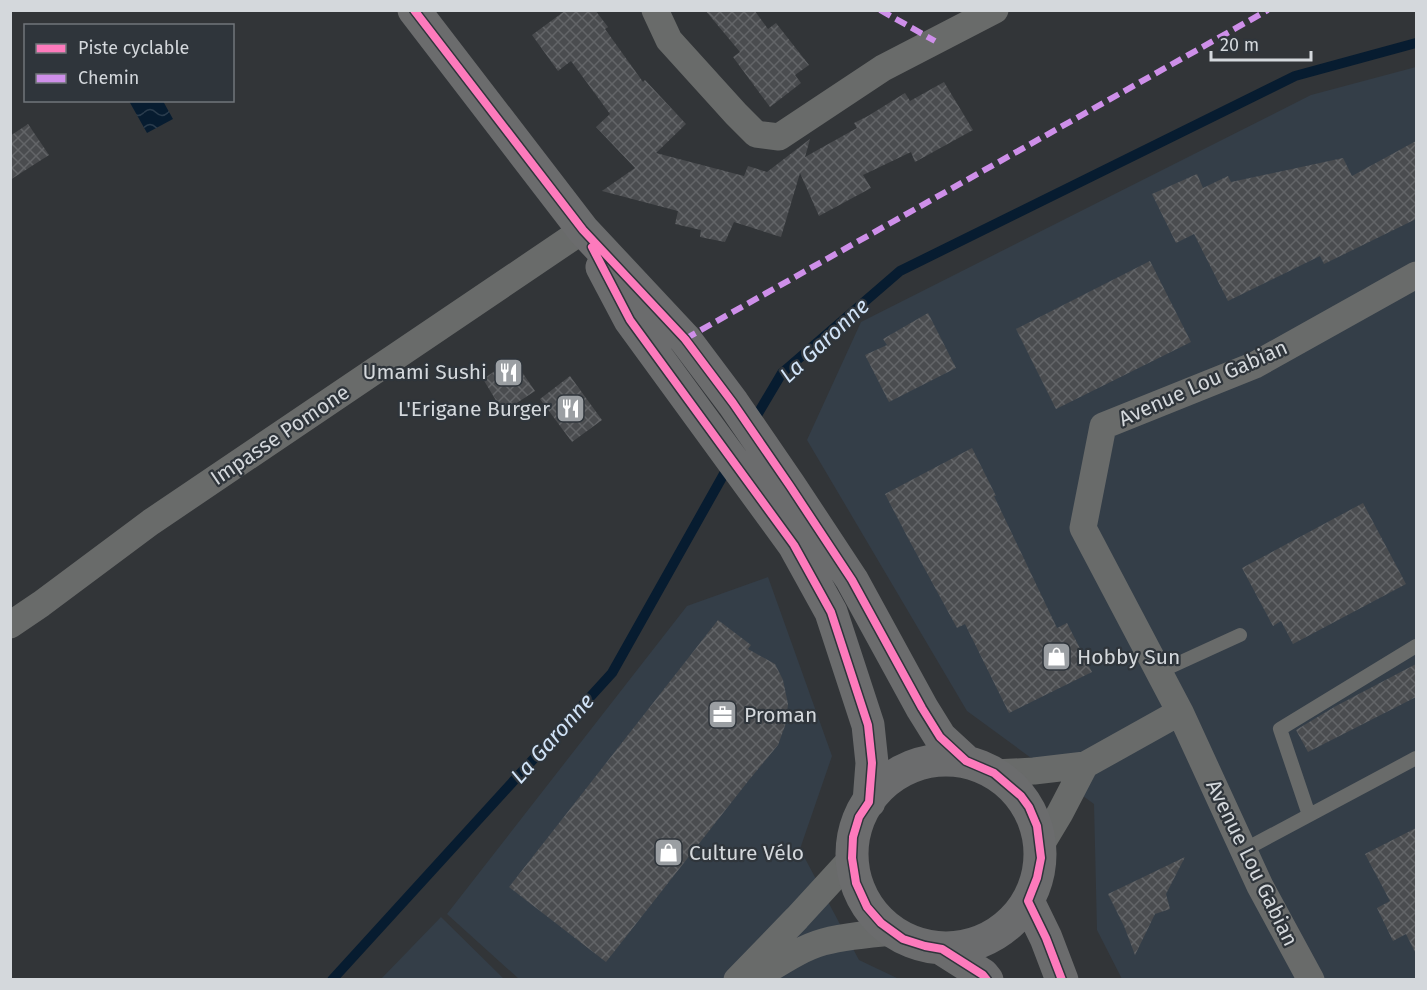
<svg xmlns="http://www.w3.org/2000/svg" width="1427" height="990" font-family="'Fira Sans',sans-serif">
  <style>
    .built { fill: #343e48 }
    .water { fill: url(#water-waves) }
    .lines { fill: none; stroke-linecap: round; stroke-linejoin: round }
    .stream { stroke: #071c30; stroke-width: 10 }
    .building { fill: url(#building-cross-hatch) }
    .lane { stroke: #696b6a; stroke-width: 14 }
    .street { stroke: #696b6a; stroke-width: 27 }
    .secondary { stroke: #6b6c6d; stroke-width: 33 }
    .quiet { stroke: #ce8fe9; stroke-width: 6; stroke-dasharray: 12 6; stroke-linecap: butt }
    .cycleway-casing { stroke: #2f353b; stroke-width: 11 }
    .cycleway { stroke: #fd7abc; stroke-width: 8 }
    .labels { text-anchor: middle; stroke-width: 4.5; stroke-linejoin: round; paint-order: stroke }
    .poi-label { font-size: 21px; fill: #d4d8dc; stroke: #2f353b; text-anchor: start }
    .street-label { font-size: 21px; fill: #d4d8dc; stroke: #2f353b }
    .water-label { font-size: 22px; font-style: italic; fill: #d1e3f7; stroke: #2f353b }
  </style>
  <defs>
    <pattern id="water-waves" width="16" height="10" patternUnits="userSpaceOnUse" patternTransform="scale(1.5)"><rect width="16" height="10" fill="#071c30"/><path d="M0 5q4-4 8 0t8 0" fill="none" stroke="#2a3c4d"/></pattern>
    <pattern id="building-cross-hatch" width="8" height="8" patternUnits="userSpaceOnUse" patternTransform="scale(1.5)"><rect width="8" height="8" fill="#4a4c4f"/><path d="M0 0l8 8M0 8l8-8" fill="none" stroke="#636568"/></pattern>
  </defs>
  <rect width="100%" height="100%" fill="#323538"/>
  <path class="built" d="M1416,67V979H1122L1097,930L1094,804L967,711L807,440L861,322L1311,95Z
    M768,577L832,756L800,849L859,960L899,979H519L447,914L687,606Z
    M441,917L504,979H381Z"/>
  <path class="water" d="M129,101H163L173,119L147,133Z"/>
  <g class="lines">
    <path class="stream" d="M753,422L782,373L900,271L1295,76L1416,43
      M332,980L612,673L729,465"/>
  </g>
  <path class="building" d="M566,10H595L608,27L605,29L643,82L645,80L686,124L656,153L744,176L748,166L767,172L810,139L805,157L857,128L854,123L868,116L905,93L910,101L944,82L973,130L915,162L911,152L863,175L871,188L819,216L800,173L781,237L734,222L725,242L700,237L701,230L675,224L678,211L602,191L635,168L596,127L610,114L571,61L558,71L532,35Z
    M705,10H754L768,29L776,23L809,65L795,75L801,83L770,107L733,57L740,52Z
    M28,124L49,155L10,180V136Z
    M1416,141V219L1324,264L1320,256L1228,301L1194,234L1176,243L1152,194L1197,174L1203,188L1228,176L1231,182L1343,158L1352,176Z
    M1150,261L1191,342L1056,409L1016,329Z
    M928,313L956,368L889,402L865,355L887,345L883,339Z
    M513,359L535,391L503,412L483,379Z
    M570,376L602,420L572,442L540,399Z
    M972,448L996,496H994L1057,628L1067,623L1092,672L1009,713L965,624L957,628L909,540L885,494Z
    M1363,503L1406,584L1293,644L1281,621L1273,626L1242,568Z
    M718,620L751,645L748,649L775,664L783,680L788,704L786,723L778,745L749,780L606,962L509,887Z
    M1416,664V697L1308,752L1296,730L1336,706Z
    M1416,828V954L1406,934L1393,941L1377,908L1390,901L1365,854Z
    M1185,857L1166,894L1170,909L1155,914L1135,955L1124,926L1108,894Z"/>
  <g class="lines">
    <path class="lane" d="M1159,672L1240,635
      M1309,815L1280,729L1416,646
      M1244,850L1416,758"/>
    <path class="street" d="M655,10L669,40L736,114L756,134L779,137L883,68L995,10
      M10,625L41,604L151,522L583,230
      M1180,712L1083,528L1103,426L1255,365L1416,275
      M1085,765L1180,712L1260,886L1311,980
      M994,773L1034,771L1085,765L1060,813L1039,848
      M737,980L797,918L852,858
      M751,980C774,967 798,949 823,942C846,936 870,934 894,932"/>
    <path class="secondary" d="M414,10L583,230L685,339L733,403L790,486L852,580L922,708L940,737L966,761
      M602,267L630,320L794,545L831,612L868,725L872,763L869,802
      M852 854a94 94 0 1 1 188 0a94 94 0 1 1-188 0Z
      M1028,901L1046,938L1062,980
      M942,949L983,975L987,980"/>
    <path class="quiet" d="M880,10L935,41
      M685,339L1268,10"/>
    <defs>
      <path id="cycleway" d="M414,10L583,230L685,339L733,403L790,486L852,580L922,708L940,737L966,761L994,773L1021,796L1029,807L1037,826L1041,858L1037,878L1028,901L1046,938L1062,980
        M592,247L630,320L794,545L831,612L868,725L872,763L869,802L859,817L853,837L852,858L856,883L867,907L881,923L903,939L925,946L942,949L983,975L987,980"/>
    </defs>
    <use href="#cycleway" class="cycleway-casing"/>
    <use href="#cycleway" class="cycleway"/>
  </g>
  <defs>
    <symbol id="restaurant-square" viewBox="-11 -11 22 22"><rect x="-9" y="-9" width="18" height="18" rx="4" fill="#9b9fa3" stroke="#2f353b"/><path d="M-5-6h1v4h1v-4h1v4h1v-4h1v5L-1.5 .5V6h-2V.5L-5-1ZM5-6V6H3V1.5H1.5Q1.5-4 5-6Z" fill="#fff"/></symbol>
    <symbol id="shop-square" viewBox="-11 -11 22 22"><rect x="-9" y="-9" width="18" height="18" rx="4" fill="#9b9fa3" stroke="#2f353b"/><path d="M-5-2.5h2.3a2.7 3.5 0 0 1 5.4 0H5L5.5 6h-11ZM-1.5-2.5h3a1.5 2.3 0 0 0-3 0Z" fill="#fff"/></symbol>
    <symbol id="office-square" viewBox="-11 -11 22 22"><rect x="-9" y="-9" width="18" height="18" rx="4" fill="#9b9fa3" stroke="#2f353b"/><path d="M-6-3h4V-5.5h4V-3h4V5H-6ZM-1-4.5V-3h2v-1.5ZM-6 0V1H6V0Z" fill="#fff"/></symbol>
  </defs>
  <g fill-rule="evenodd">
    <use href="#restaurant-square" x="492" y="356" width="33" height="33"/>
    <use href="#restaurant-square" x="554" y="392" width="33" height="33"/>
    <use href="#shop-square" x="1040" y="640" width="33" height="33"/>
    <use href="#office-square" x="706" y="698" width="33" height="33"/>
    <use href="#shop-square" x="652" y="836" width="33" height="33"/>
  </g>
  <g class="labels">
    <g class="poi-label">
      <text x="487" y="379" text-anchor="end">Umami Sushi</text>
      <text x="550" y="416" text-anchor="end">L'Erigane Burger</text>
      <text x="1077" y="664">Hobby Sun</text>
      <text x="744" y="722">Proman</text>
      <text x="689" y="860">Culture Vélo</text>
    </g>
    <g class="street-label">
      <text transform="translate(1203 383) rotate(-24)" y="7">Avenue Lou Gabian</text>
      <text transform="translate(280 435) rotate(-34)" y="7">Impasse Pomone</text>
      <text transform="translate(1252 863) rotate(64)" y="7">Avenue Lou Gabian</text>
    </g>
    <g class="water-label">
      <text transform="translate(824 340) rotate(-43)" y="8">La Garonne</text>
      <text transform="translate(552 738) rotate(-48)" y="8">La Garonne</text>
    </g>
  </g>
  <rect width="1427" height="990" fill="none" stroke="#d4d8dc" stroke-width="24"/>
  <rect x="24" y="24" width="210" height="78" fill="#2f353b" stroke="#71767b" stroke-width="1.5"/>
  <rect x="36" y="44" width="30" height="9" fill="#fd7abc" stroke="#71767b" stroke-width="1.5"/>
  <text x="78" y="54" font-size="18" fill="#d4d8dc">Piste cyclable</text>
  <rect x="36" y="74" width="30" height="9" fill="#ce8fe9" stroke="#71767b" stroke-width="1.5"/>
  <text x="78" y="84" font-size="18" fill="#d4d8dc">Chemin</text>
  <path d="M1211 51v9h100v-9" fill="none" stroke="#d4d8dc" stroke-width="3"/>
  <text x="1220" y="51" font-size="18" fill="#d4d8dc" stroke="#2f353b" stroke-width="4.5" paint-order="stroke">20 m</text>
</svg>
